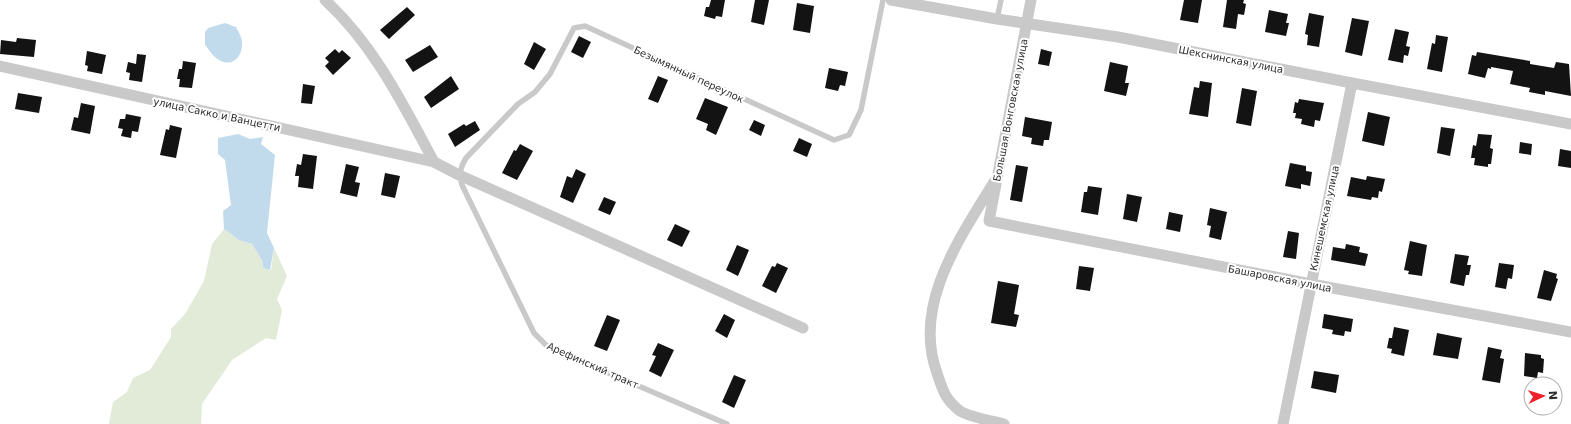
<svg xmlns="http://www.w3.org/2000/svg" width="1571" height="424" font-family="'DejaVu Sans',sans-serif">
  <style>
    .green { fill: #e1ebd8 }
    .water { fill: #c2dbec }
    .building { fill: #131313 }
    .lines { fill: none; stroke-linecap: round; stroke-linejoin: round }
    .service { stroke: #c9c9c9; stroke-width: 5.5 }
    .minor { stroke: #c9c9c9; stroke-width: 11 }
    .labels { text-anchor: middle; stroke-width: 4; stroke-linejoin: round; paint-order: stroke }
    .street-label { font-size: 10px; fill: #2c2c2c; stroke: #fff }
  </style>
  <rect width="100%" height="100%" fill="#fff"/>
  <path class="green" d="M224,229L239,240L252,244L262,260L263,268L271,270L274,248L287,276L277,299L282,310L276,340L266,338L232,360L202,404L201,424H109L113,402L127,392L133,378L150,370L171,337V329L185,314L204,281L212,244Z"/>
  <path class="water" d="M225,23L236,27C238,31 242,37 242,42C243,55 234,67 221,61C215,59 209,50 205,45V32L208,28Z
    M238,134L250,139L263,137L261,144L275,155L267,233L274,248L270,270L263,268L262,260L252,244L239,240L224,229L223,211L231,205L225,160L218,154V138Z"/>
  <path class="building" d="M711,0H725L722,17L716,16L715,19L704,16L706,7H709Z
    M755,0H769L764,25L751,22Z
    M1184,0H1202L1198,23L1180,20Z
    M1227,0H1244L1243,3L1246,4L1244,15L1238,14L1236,29L1223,27Z
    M797,3L814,6L810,33L793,30Z
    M407,7L415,15L389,39L380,30Z
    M1269,10L1288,14L1286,23H1289L1286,36L1265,32Z
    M1309,13L1324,16L1319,47L1307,45L1308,35L1305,34Z
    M1352,18L1369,21L1362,56L1345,52Z
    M1395,29L1409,32L1406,46L1410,47L1408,56L1404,55L1403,63L1388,60Z
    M1436,35L1448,37L1442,72L1427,69L1432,43L1435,44Z
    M579,36L591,42L583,58L571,52Z
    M17,38L36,40L34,57L0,54L1,40L16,42Z
    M534,42L546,49L534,70L524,64Z
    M430,45L438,57L413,72L405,60Z
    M335,49L339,53L342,50L351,58L333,75L325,66L329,62L325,58Z
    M1041,49L1052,52L1049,66L1038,64Z
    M87,51L106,55L102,74L87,71L88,66L85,65Z
    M1477,52L1530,61V64L1554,68L1556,62L1569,64L1571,96L1545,91V95L1529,92L1530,88L1510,84L1513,71L1491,67V69L1488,68L1485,78L1468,74L1472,55L1476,56Z
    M137,54L146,55L142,82L129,80L130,73L126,72L128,62L136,64Z
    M183,61L196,63L192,88L179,87L180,79H177L179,69H182Z
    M1110,62L1128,66L1125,83H1129L1126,96L1104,91Z
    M829,68L848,72L845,86L840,85L838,91L825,88Z
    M451,76L459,89L431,108L424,97Z
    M658,76L668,80L658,103L648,99Z
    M1200,81L1212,83L1208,117L1189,114L1194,87L1199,88Z
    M303,84L315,86L312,104L301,103Z
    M1242,88L1257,91L1251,126L1236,123Z
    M18,93L42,97L39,113L15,109Z
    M705,98L728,107L716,135L706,130L708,124L696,119Z
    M1299,99L1324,103L1320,121L1315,120L1314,127L1301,124L1302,119L1295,118L1296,113H1293L1295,102L1298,103Z
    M81,103L95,106L90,134L71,130L74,117L78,118Z
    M1368,112L1390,117L1384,146L1362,141Z
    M126,114L141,117L138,132L132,131L131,138L121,136L123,129L118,128L120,119H125Z
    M1025,117L1052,122L1049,140H1044L1043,146L1031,144L1032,138L1022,136Z
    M754,120L765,125L761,136L749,130Z
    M475,121L480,130L455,147L448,134L464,124L466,126Z
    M170,125L182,128L176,158L160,155L166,129L169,130Z
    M1441,127L1455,129L1450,156L1437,153Z
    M1478,134L1492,135L1490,148L1493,149L1491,164H1488V167L1474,165L1475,158H1471L1473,145L1476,146Z
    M799,138L812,144L807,157L793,151Z
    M1520,142L1532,144L1531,155L1519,153Z
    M520,144L533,151L517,180L502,173L514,150L516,151Z
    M1560,149L1571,151V168L1558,166Z
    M303,154L317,156L313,189L298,187L299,176H295L297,164L301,165Z
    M1290,163L1306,166V171L1312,172L1310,186L1301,184V189L1285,186Z
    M346,164L359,167L355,182L360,183L357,197L340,193Z
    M1016,165L1028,167L1022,202L1010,200Z
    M576,169L586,174L573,203L560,197L567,176L572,178Z
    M385,173L400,176L395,198L381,195Z
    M1367,176L1385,179L1382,192L1379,191L1378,198L1372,197L1371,200L1347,196L1351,177L1366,180Z
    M1088,186L1102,188L1098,215L1081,212L1084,192H1087Z
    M1127,194L1142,197L1137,222L1123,219Z
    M604,197L616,202L610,215L598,210Z
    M1210,208L1227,212L1221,240L1209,237L1211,226L1207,225Z
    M1169,212L1183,215L1180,232L1166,229Z
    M675,224L690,231L682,247L667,240Z
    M1288,231L1299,233L1296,259L1283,257Z
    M1410,241L1427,245L1422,276L1408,274L1409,271L1404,270Z
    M1346,244L1360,247L1359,252L1368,254L1365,266L1331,260L1333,247L1345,249Z
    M737,245L749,250L738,276L726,270Z
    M1455,254L1469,256L1467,265H1471L1469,275H1466L1464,286L1450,283Z
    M777,263L788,268L776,293L762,286L772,266L775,267Z
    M1499,263L1514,265L1512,279L1508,278L1506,289L1495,287Z
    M1079,266L1094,268L1090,291L1076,289Z
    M1544,270L1557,274L1556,278L1558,279L1551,301L1537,298Z
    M998,281L1019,285L1014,314L1019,315L1016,327L991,323Z
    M724,314L735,320L727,338L715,331Z
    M1324,314L1353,319L1351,332L1345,331L1344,336L1332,334L1333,330L1322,328Z
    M607,315L620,320L607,351L594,346Z
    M1394,327L1409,330L1404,356L1391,353L1392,349L1387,348L1389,338H1392Z
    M1437,333L1462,338L1458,359L1433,355Z
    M658,343L674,350L661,377L649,371L656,356L652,355Z
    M1488,347L1502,350L1500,358L1504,359L1500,383L1482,380Z
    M1525,353L1541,355V358L1544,359L1543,373L1538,372L1537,378L1524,376Z
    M1314,371L1339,375L1336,393L1311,388Z
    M734,375L746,380L734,408L722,402Z"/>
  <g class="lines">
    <path class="service" d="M997,19L1001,0
      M727,424L548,347L534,333L462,185C459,174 460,168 466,158L518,104L535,92L550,74L574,28L585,26L834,140L849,135L861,110L883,0"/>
    <path class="minor" d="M325,0C374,45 403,104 434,162
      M891,0L997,19L1118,37L1352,83L1571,124
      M1031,0L989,221L1311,284L1571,332
      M0,66L434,162L459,175L803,328
      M994,182C960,238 912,305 937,373C943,391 945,399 960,411C969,417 993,421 1004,424
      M1283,424L1352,83"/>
  </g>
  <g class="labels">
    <g class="street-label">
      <text transform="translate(1231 59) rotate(11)" y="4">Шекснинская улица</text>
      <text transform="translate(689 74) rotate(25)" y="4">Безымянный переулок</text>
      <text transform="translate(1010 110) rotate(-79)" y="4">Большая Вонговская улица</text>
      <text transform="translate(217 114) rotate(12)" y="4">улица Сакко и Ванцетти</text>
      <text transform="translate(1324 218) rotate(-78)" y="4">Кинешемская улица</text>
      <text transform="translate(1280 278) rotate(11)" y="4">Башаровская улица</text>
      <text transform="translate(593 365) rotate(24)" y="4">Арефинский тракт</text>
    </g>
  </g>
  <g transform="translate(1543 396) rotate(86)"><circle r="19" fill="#ffffff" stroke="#ababab"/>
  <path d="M0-3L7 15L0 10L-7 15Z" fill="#ee222b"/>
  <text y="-6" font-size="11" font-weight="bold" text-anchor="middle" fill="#2c2c2c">N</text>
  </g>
</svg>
